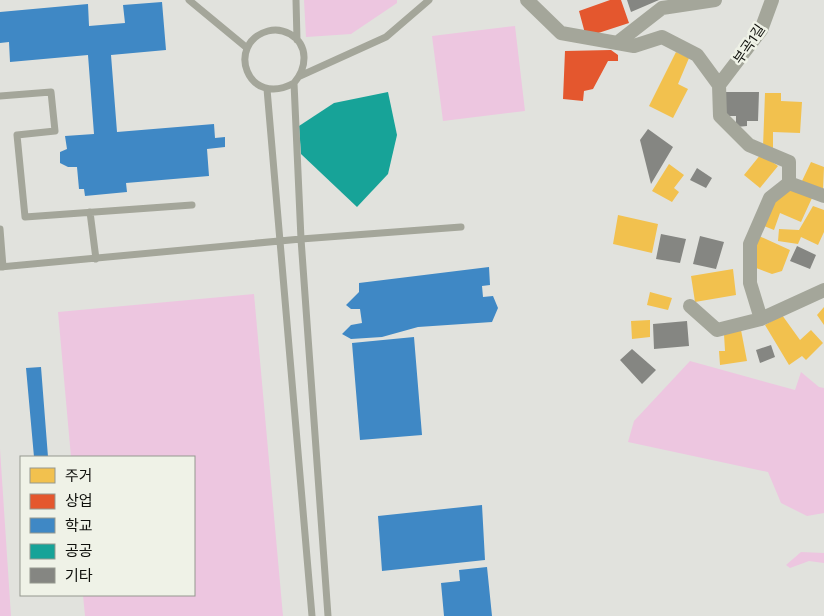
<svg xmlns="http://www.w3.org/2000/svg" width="824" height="616" font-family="'Fira Sans Condensed','Noto Sans KR',sans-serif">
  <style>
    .green { fill: #edc6e0 }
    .homes { fill: #f2c14e }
    .shops { fill: #e4572e }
    .schools { fill: #3f88c5 }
    .public { fill: #17a398 }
    .building { fill: #858682 }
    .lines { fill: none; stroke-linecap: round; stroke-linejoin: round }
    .lane { stroke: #a4a69a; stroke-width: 7 }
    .street { stroke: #a4a69a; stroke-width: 14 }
    .labels { text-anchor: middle; stroke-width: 5; stroke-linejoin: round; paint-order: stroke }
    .street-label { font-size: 14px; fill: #0f100c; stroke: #eff2e7 }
  </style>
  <rect width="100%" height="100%" fill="#e1e2dd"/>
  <path class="green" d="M304,0H397V3L351,34L306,37Z
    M515,26L525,111L443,121L432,36Z
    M254,294L283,616H85L83,595H194V457H71L58,312Z
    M690,361L795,390L801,372L819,387L824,388V513L807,516L781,503L768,472L628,442L634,421Z
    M0,449L11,616H0Z
    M801,552L824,553V563L809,561L790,568L786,565Z"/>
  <path class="homes" d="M676,52L689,58L678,84L688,89L673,118L649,106Z
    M765,93H781V101L802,102L800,133L773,132V148L763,147Z
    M761,154L778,166L760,188L744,175Z
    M811,162L824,167L823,190L802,181Z
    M669,164L684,175L674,188L679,192L672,202L652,191Z
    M789,189L812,198L801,222L780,213L774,230L764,226L773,203Z
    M813,206L824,210V232L818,245L801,237L798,244L778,241L779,229L799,230Z
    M618,215L658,224L652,253L613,244Z
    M759,236L790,250L782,271L772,274L751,266Z
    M733,269L736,295L695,302L691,276Z
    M650,292L672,298L668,310L647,305Z
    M824,307V325L817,315Z
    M782,315L800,340L811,330L823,343L806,360L802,356L789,365L765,325Z
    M650,320V337L632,339L631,321Z
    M741,330L747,361L720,365L719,351H725L724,334Z"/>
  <path class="shops" d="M610,0H621L629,23L586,37L579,11Z
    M611,50L618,55V61H608L593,89L584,91L583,101L563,99L565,51Z"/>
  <path class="schools" d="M162,2L166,50L111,55L117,132L214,124L215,138L225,137V147L207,149L209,176L126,183L127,192L85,196L84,189H79L77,167H68L60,163V152L67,149L65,136L94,134L88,55L10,62L9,42L0,43V12L88,4L89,26L125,23L123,5Z
    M489,267L490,285L482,286L483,297L493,296L498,308L492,322L418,327L382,337L351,339L342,334L351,325L362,323L360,309H351L346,305L359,292V283Z
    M414,337L422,435L360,440L352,343Z
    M41,367L48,457H34L26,368Z
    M482,505L485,560L382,571L378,516Z
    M487,567L492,616H444L441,583L460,581L459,570Z"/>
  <path class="public" d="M388,92L397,135L388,174L357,207L301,154L299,126L334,103Z"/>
  <path class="building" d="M627,0H659L631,12Z
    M724,92H759L758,121H747V126L736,127V116H724Z
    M648,129L673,147L651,184L640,140Z
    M697,168L712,178L706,188L690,180Z
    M661,234L686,239L680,263L656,259Z
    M700,236L724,242L716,269L693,264Z
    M797,246L816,255L810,269L790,261Z
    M687,321L689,346L654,349L653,324Z
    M771,345L775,357L760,363L756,350Z
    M632,349L656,370L642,384L620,360Z"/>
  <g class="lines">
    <path class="lane" d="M189,0L247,48
      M296,0L297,40
      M300,76L386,37L429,0
      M294,83C247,109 225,43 268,31C275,29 283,30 290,34C309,45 307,68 294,83L301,239L328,616
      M267,89L312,616
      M0,96L51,92L55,131L17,135L25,217L192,205
      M90,212L96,259
      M0,229L3,267
      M0,267L301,239L461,227"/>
    <path class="street" d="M527,0L561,33L634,46L662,37L697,55L719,85L720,116L749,145L789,162V183
      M617,43L662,8L715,0
      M719,85L761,30L772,0
      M789,183L770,198L750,244V283L761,319L824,290
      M789,183L824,196
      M690,306L717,330L761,319"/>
  </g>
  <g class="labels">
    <g class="street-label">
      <text transform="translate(749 44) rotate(-56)" y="5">부곡1길</text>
    </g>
  </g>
  <rect x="20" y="456" width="175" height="140" fill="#eff2e7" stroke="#95988f"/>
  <rect x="30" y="468" width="25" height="15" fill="#f2c14e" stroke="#95988f"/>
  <text x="65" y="481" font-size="15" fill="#0f100c">주거</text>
  <rect x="30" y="494" width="25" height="15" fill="#e4572e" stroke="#95988f"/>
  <text x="65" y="506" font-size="15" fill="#0f100c">상업</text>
  <rect x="30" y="518" width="25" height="15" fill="#3f88c5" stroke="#95988f"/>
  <text x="65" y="531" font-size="15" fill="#0f100c">학교</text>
  <rect x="30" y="544" width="25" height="15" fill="#17a398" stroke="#95988f"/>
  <text x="65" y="556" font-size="15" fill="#0f100c">공공</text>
  <rect x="30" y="568" width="25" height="15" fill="#858682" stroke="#95988f"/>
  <text x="65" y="581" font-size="15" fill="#0f100c">기타</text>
</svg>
